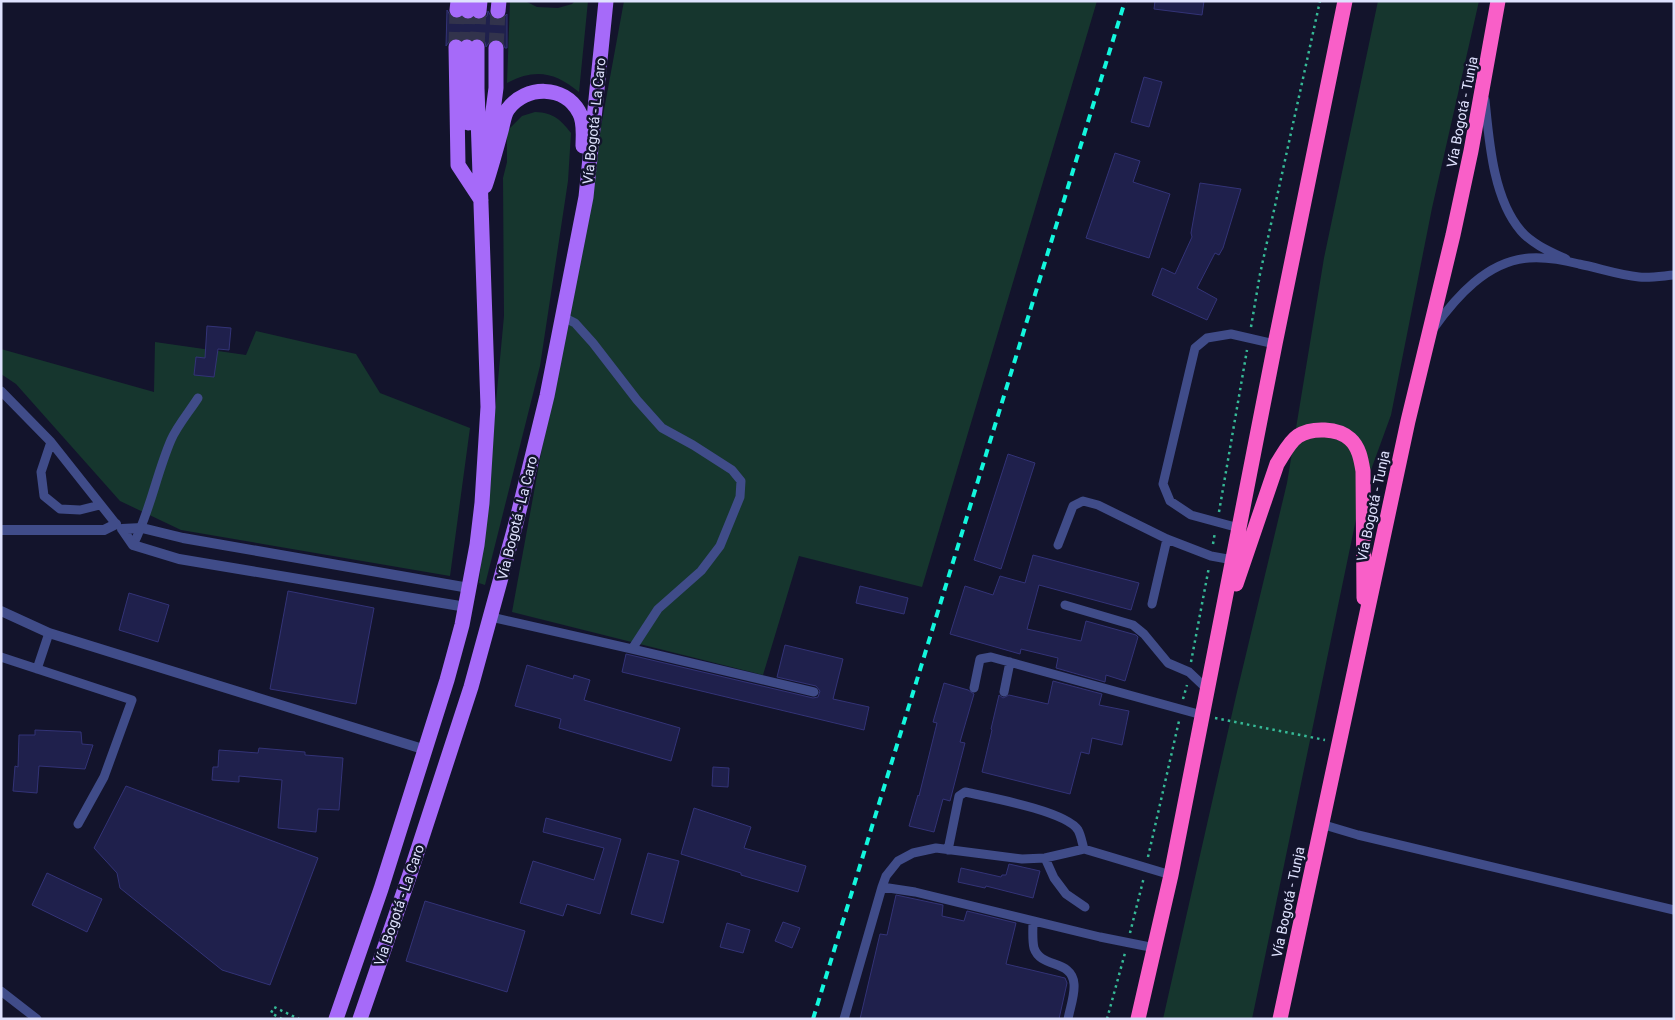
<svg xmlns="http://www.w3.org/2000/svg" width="1675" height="1020" font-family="Roboto,sans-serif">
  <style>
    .green { fill: #16362e }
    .building { fill: #1f204c; stroke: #337 }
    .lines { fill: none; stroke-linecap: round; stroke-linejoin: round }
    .primary-tunnel { stroke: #32334c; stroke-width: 15; stroke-dasharray: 15 8; stroke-linecap: butt }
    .path { stroke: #36ba97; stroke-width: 2.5; stroke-dasharray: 2.5 4; stroke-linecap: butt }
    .lane { stroke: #404c89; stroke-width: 9 }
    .street { stroke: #404c89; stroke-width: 10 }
    .primary { stroke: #a66af9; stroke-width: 15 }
    .highway { stroke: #f95fc8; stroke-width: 15 }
    .rail { stroke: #13f6dd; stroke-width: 4; stroke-dasharray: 8 6; stroke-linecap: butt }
    .labels { text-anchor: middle; stroke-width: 5; stroke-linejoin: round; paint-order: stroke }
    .street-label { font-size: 14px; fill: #dfe2fe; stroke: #13142c }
  </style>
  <rect width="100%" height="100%" fill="#13142c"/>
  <path class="green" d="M510,1H525L537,7L558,8L572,4L575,1H588L579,92C555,72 535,68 507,83Z
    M624,1H1097L922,587L799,556L763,675L512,612Z
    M1378,1H1479L1432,208L1391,415L1360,500L1252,1019H1163L1236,696L1287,483L1324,258Z
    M535,112C554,113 560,119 571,133L568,181L540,366L485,585L479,583L504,316L503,178L507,162V131L522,116Z
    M256,331L356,354L380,393L470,428L450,576L181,530L120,501L16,384L1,374V349L154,392L155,342L246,355Z"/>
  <path class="building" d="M1155,1H1204L1202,15L1154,9Z
    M447,10L452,18L456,19L462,18L468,20L473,18L482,20L487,16L488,11L492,18L497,20L502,19L507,14V48H505L501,40L496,39L491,40L486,47L485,42L477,38L472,39L466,38L461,40L455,38L451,39L446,46Z
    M1144,77L1162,82L1149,127L1131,122Z
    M1115,153L1140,161L1133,182L1170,194L1149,258L1086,238Z
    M1200,183L1241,189L1223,248L1219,255L1215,253L1197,288L1217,299L1207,320L1152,295L1162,268L1175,274L1192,237L1191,233Z
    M207,326L231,328L229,350L218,349L214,377L194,375L196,357L205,358Z
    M1008,454L1035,463L1001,569L974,560Z
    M1033,555L1139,583L1131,610L1039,585L1027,629L1081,641L1086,621L1136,635L1138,637L1125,681L1106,675L1105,682L1056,668L1058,658L1021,649L1020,654L950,634L965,586L993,595L1000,576L1025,583Z
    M860,586L908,598L904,614L856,603Z
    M288,591L374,608L356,704L270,689Z
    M129,593L169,605L158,642L119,630Z
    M785,645L843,659L833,699L869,707L864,730L622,672L626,654L813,698L818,697L820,691L816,686L777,677Z
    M527,665L573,679L574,675L590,680L584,700L680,728L671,761L559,728L561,719L515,706Z
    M1053,681L1102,694L1099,705L1129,711L1122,745L1092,738L1089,754L1081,752L1070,794L982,772L992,730L991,729L999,695L1003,698L1009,695L1048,704Z
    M944,683L968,690L974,694L960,742L965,743L950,801L943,799L934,832L909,826L918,795L919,796L937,723L933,722Z
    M35,730L81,732L82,744L93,745L85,769L39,766L37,793L13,791L15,766L18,767L19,735H35Z
    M259,748L305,752V755L343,758L339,810L318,809L316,832L278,828L282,780L239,776V782L212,780L213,767H218L219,750L258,753Z
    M713,767L729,768L728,787L712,786Z
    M126,786L318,858L270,985L222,970L120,888L117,873L94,848Z
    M694,808L751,827L744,848L806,866L798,892L741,875V873L681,854Z
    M546,818L621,839L600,914L567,904L563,916L520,903L533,861L594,880L604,848L543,832Z
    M648,853L679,861L663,923L631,914Z
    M1009,864L1040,871L1033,898L986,886L985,888L958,882L961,868L1001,877L1002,875H1006Z
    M47,873L102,899L87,932L32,905Z
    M896,895L943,905L942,916L964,921L967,911L1016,923L1006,964L1065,978L1067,983L1059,1019H860L880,934L887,935Z
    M425,901L525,931L507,992L406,961Z
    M783,922L800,928L792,948L775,941Z
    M727,923L750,930L743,953L720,947Z"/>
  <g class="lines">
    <path class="primary-tunnel" d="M456,47L457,10
      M467,47L468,11
      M477,47L479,11
      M496,48L498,11"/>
    <path class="path" d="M1251,327L1260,274L1320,1
      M1219,512L1247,350
      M1213,544L1215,532
      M1191,662L1209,567
      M1183,699L1187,685
      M1215,718L1325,740
      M1148,857L1179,721
      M1130,933L1144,877
      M282,1019L271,1013L274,1007L299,1019
      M1107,1019L1125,953"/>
    <path class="lane" d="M1485,100C1489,140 1493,199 1521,231C1532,244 1551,252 1566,259
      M1433,329C1456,297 1487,261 1529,258C1545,257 1564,260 1579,264C1599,268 1619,275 1639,277C1651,278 1662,276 1674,275
      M1,391L51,442L116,524
      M51,442L41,472L44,496L60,509L80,510L100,505
      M1239,528L1191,515L1170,501L1163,484L1195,348L1207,338L1231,334L1275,344
      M133,545C150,512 156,475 171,440C177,426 189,412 198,398
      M1058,545L1073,506L1083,501L1098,505L1167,539L1211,556L1233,560
      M1152,604L1167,539
      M1065,605L1133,625L1144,634L1168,663L1189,672L1207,689
      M491,617L632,649L658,609L701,571L720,546L740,497L741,481L732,470L693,445L662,428L637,400L593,343L575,323L561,316
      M632,649L814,692
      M1,657L132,700L104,777L78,824
      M37,669L49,633
      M974,688L980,659L991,657L1202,715
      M1004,692L1010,662
      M1321,824L1358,835L1674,910
      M948,850L959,796L965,792C988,797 1066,811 1078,830C1081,835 1082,843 1084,849
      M1045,858L1054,878L1066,894L1085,907
      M882,887L886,876L898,861L913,853L936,848L1022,859L1045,858L1084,849L1171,875
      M1033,921C1033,929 1032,940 1034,948C1041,969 1072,959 1074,984C1075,995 1070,1008 1068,1019
      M1,991L37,1019
      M844,1019L882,887L915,892L1100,937L1155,948"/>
    <path class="street" d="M122,529L133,545L179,559L466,607
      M122,529L142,528L183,538L469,588
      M1,530H104L116,524
      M1,611L49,633L426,750"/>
    <path class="primary" d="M457,10L458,1
      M468,11V1
      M479,11L480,1
      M498,11L499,1
      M456,47L458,165L481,200
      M467,47L468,123
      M488,149L496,88V48
      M485,186C491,168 496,149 501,131C503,124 504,114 508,109C526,85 564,85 579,112C585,122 583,135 583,146
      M336,1019L381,889L447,680L462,625L477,545L482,503L488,407L477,88V47
      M360,1019L410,874L471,687L516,523L547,396L586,197L606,1"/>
    <path class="highway" d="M1236,584L1277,464C1283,455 1289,442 1298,436C1312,427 1338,428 1350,439C1359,447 1361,459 1363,471L1364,598
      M1138,1019L1171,875L1275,344L1345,1
      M1280,1019L1408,421L1453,235L1471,151L1498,1"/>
    <path class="rail" d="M813,1019L1125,1"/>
  </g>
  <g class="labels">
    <g class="street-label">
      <text transform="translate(1462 112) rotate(-79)" y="5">Vía Bogotá - Tunja</text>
      <text transform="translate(594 121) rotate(-84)" y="5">Vía Bogotá - La Caro</text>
      <text transform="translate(1373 506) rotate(-78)" y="5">Vía Bogotá - Tunja</text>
      <text transform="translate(517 518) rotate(-76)" y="5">Vía Bogotá - La Caro</text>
      <text transform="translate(1288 902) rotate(-78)" y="5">Vía Bogotá - Tunja</text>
      <text transform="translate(399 905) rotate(-71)" y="5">Vía Bogotá - La Caro</text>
    </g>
  </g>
  <rect width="1675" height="1020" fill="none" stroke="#dfe2fe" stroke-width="5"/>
</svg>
